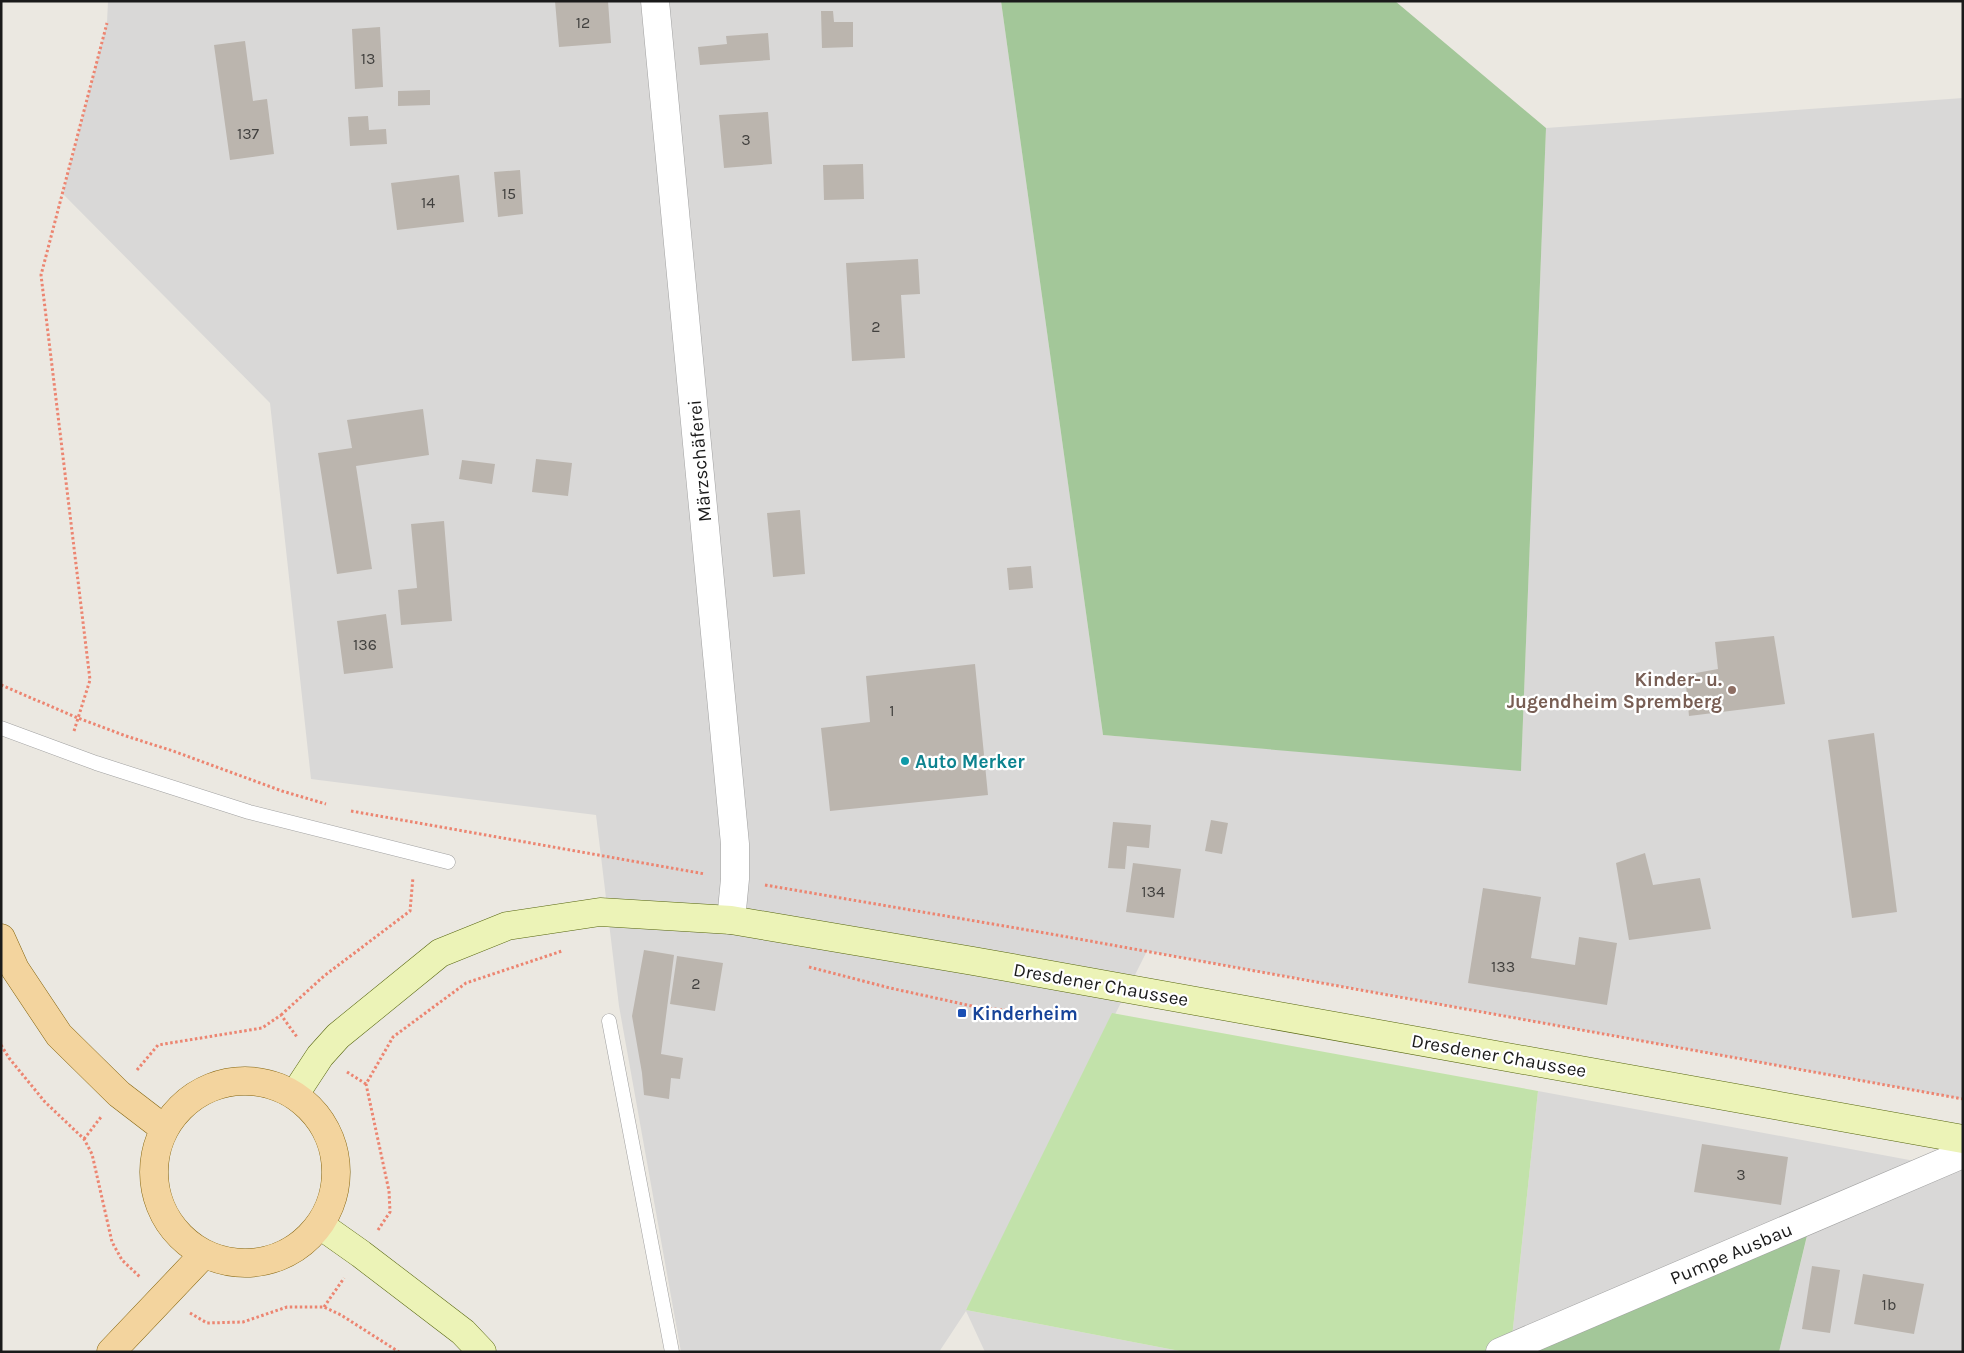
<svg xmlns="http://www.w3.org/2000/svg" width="1964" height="1353" font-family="Karla,sans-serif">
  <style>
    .residential { fill: #d9d8d7 }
    .grass { fill: #c2e2aa }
    .forest { fill: #a3c799 }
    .building { fill: #bbb5ae }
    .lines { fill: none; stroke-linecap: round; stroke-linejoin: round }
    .lane-casing { stroke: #a1a1a1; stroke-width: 15 }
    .street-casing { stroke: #a1a1a1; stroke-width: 29 }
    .secondary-casing { stroke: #56650e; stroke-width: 29 }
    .primary-casing { stroke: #84640d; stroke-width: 29 }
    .path { stroke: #ec8571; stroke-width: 3; stroke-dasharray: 2.5 2.5; stroke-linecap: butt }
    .lane { stroke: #fff; stroke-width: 14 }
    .street { stroke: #fff; stroke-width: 28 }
    .secondary { stroke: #ecf3b7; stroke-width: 28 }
    .primary { stroke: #f3d49e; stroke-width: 28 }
    .education-dot { fill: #8d6e63; stroke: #fff; stroke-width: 2 }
    .culture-dot { fill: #0f9aa8; stroke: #fff; stroke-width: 2 }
    .transit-dot { fill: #1a4fb4; stroke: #fff; stroke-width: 2 }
    .labels { text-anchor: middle; stroke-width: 4.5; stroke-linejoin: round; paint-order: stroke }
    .number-label { font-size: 16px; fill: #42413f }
    .street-label { font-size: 19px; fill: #1a1a1a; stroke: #fff }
    .education-label { font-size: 19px; font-weight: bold; fill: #785e54; stroke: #fff; text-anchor: end }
    .culture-label { font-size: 19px; font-weight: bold; fill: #0d838f; stroke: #fff; text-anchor: start }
    .transit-label { font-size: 19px; font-weight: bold; fill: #164399; stroke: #fff; text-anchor: start }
  </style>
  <rect width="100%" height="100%" fill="#ebe8e1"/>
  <path class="residential" d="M108,1H1001L1103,735L1521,770L1546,128L1963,98V1099L1147,951L966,1310L1185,1352H985L966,1311L939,1352H681L619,1006L596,815L311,779L270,403L63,194L107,23Z
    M1538,1091L1963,1170V1352H1779L1811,1220L1511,1347Z"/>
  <path class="grass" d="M1112,1013L1538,1091L1511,1347L1494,1352H1185L966,1310Z"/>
  <path class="forest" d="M1001,1H1395L1546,128L1521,771L1103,735Z
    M1811,1219L1779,1352H1511Z"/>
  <path class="building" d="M555,1H608L611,43L559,47Z
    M821,11H833L834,22H853V47L822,48Z
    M380,27L383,87L355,89L352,29Z
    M768,33L770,60L700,65L698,47L727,44L726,36Z
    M245,41L253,101L267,99L274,154L230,160L214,45Z
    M430,90V105L398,106V91Z
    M768,112L772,164L724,168L719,115Z
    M368,116L369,130L386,129L387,144L350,146L348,117Z
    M863,164L864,199L824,200L823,165Z
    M520,170L523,214L498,217L494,172Z
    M459,175L464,222L397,230L391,183Z
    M918,259L920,294L901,295L905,358L852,361L846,263Z
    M423,409L429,455L356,466L372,569L337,574L318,453L352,448L347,420Z
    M536,459L572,463L568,496L532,492Z
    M462,460L495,464L492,484L459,479Z
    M800,510L805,574L773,577L767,513Z
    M444,521L452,621L401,625L398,590L417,588L411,524Z
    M1031,566L1033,588L1009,590L1007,568Z
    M386,614L393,668L344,674L337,621Z
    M1774,636L1785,704L1689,716L1685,675L1718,669L1715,642Z
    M975,664L988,795L830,811L821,728L870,722L866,676Z
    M1874,733L1897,912L1852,918L1828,740Z
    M1211,820L1228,823L1222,854L1205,851Z
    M1113,822L1151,825L1149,848L1127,846L1125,869L1108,868Z
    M1645,853L1653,885L1700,878L1711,929L1629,940L1616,863Z
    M1133,863L1181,869L1174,918L1126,912Z
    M1483,888L1541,897L1531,958L1575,965L1579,937L1617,943L1607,1005L1468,983Z
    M644,950L674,955L661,1054L683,1058L680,1079L671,1078L669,1099L644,1095L642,1073L632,1016Z
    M677,956L723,963L715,1011L670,1004Z
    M1702,1144L1788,1157L1781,1205L1694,1192Z
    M1812,1266L1840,1270L1830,1333L1802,1329Z
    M1863,1274L1924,1284L1914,1334L1854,1324Z"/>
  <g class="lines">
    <defs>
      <path id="lane" d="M1,728L96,763L249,812L448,862
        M609,1021L672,1352"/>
      <path id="street" d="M655,1L735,844V879L731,920
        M1500,1352L1963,1154"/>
      <path id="secondary" d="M295,1094L320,1056L338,1036L440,953L507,926L600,912L731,920L973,961L1963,1139
        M320,1225L361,1254L463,1332L482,1352"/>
      <path id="primary" d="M1,938L15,969L59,1035L119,1094L162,1127
        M154 1172a91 91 0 1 1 182 0a91 91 0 1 1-182 0Z
        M111,1352L204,1254"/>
    </defs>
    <use href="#lane" class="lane-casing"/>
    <use href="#street" class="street-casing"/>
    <use href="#secondary" class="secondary-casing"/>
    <use href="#primary" class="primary-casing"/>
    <path class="path" d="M1,685L78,718L126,736L173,751L282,791L326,804
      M74,731L90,680L41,275L107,23
      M351,811L705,874
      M765,885L1051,934L1963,1099
      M809,967L890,988L981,1008L1045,1013H1078
      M281,1015L324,976L410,911L413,877
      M1,1045L9,1058L45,1102L84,1139L92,1154L112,1242L122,1260L140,1277
      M137,1070L158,1045L262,1028L281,1015L297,1037
      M347,1072L366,1084
      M84,1139L101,1117
      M378,1230L390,1212L389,1191L366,1084L393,1037L466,983L562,951
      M324,1307L344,1278
      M190,1313L207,1323L243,1322L287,1307H324L341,1315L399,1352"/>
    <use href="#lane" class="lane"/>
    <use href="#street" class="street"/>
    <use href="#secondary" class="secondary"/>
    <use href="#primary" class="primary"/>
  </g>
  <circle class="education-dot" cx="1732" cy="690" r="5"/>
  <circle class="culture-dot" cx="905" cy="761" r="5"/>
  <rect class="transit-dot" x="957" y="1008" width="10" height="10" rx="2.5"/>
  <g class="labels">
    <g class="number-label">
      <text x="583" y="28">12</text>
      <text x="368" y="64">13</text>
      <text x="248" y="139">137</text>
      <text x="746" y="145">3</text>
      <text x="509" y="199">15</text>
      <text x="428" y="208">14</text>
      <text x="876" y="332">2</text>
      <text x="365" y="650">136</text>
      <text x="892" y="716">1</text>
      <text x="1153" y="897">134</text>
      <text x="1503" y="972">133</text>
      <text x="696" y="989">2</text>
      <text x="1741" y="1180">3</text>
      <text x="1889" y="1310">1b</text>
    </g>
    <g class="street-label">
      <text transform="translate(699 461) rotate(-95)" y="7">Märzschäferei</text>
      <text transform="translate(1101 984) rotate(10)" y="7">Dresdener Chaussee</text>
      <text transform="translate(1499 1055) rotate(10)" y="7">Dresdener Chaussee</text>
      <text transform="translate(1731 1253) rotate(-23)" y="7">Pumpe Ausbau</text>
    </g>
    <g class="education-label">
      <text x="1722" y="686">Kinder- u.<tspan x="1722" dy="22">Jugendheim Spremberg</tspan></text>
    </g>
    <g class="culture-label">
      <text x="915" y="768">Auto Merker</text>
    </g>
    <g class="transit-label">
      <text x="972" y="1020">Kinderheim</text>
    </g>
  </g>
  <rect width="1964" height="1353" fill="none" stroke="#1a1a1a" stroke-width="5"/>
</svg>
